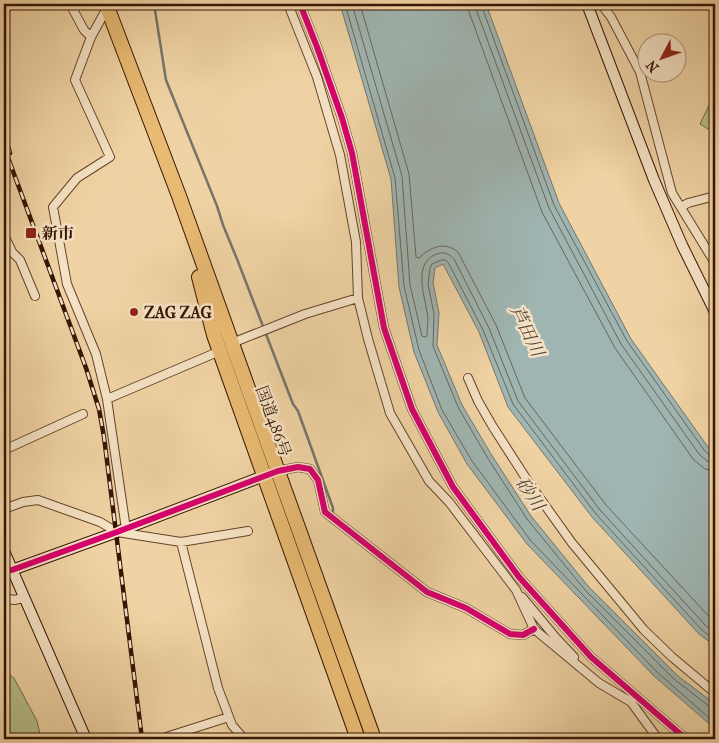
<svg xmlns="http://www.w3.org/2000/svg" width="719" height="743" font-family="'IM FELL French Canon','Noto Serif JP',serif">
  <style>
    .green { fill: #b5be8a; stroke: #766a47 }
    .water { fill: #9fb5b1; stroke: #75756c }
    .lines { fill: none; stroke-linecap: round; stroke-linejoin: round }
    .shore { stroke: #6a655a; stroke-width: 1 }
    .stream { stroke: #75756c; stroke-width: 2.5 }
    .street-casing { stroke: #64442c; stroke-width: 10 }
    .secondary-casing { stroke: #361504; stroke-width: 12 }
    .highway-casing { stroke: #361504; stroke-width: 16 }
    .street { stroke: #f5e2c4; stroke-width: 8 }
    .secondary { stroke: #f5e2c4; stroke-width: 10 }
    .highway { stroke: #e8ba72; stroke-width: 14 }
    .rail-casing { stroke: #361504; stroke-width: 4.5 }
    .rail { stroke: #f5e2c4; stroke-width: 2.5; stroke-dasharray: 8; stroke-linecap: butt }
    .cycleway-casing { stroke: #f5e2c4; stroke-width: 9 }
    .cycleway { stroke: #d6006c; stroke-width: 6 }
    .poi-dot { fill: #8f2418; stroke: #f5e2c4; stroke-width: 2 }
    .labels { text-anchor: middle; stroke-width: 5; stroke-linejoin: round; paint-order: stroke }
    .poi-label { font-size: 16px; font-weight: bold; fill: #361504; stroke: #f5e2c4; text-anchor: start }
    .street-label { font-size: 16px; fill: #361504; stroke: #f5e2c4 }
    .water-label { font-size: 18px; font-style: italic; fill: #564538; stroke: #f5e2c4 }
  </style>
  <rect width="100%" height="100%" fill="#f0d3a4"/>
  <filter id="stains"><feTurbulence type="fractalNoise" baseFrequency=".004" numOctaves="4"/><feColorMatrix values="0 0 0 0 .2 0 0 0 0 .09 0 0 0 0 .02 0 0 0 .5 -.17"/></filter>
  <radialGradient id="worn" r=".72"><stop offset=".6" stop-color="#630" stop-opacity="0"/><stop offset="1" stop-color="#630" stop-opacity=".3"/></radialGradient>
  <path class="green" d="M715,93V133L700,124Z
    M4,670L14,678L37,721L41,739H4Z"/>
  <path class="water" d="M340,4H486L559,203L631,339L708,447L715,454V646L699,634L592,517L508,407L479,332L443,264L435,268L433,283L439,313L437,345L462,405L491,454L531,516L588,586L678,676L715,704L714,728L654,676L527,544L467,464L438,412L414,352L399,287L391,179Z"/>
  <g class="lines">
    <path class="shore" d="M345,4L395,178L404,286L419,350L442,410L472,461L531,541L657,672L715,723
      M352,4L402,176L410,285L422,336L425,337L427,336C427,328 429,319 427,312C424,293 412,260 440,253C446,252 450,255 454,259L489,328L518,401L600,510L706,626L715,632
      M360,4L409,174L416,257L419,258C430,247 445,241 458,252L496,325L525,398L606,505L715,623
      M468,4L469,12L542,212L615,348L693,459L705,469L715,471
      M475,4L476,9L549,208L621,344L699,454L707,461L715,463
      M481,4L482,7L554,205L627,341L704,450L711,456L715,457
      M715,640L702,630L596,514L513,404L483,330L448,262L445,260H441L432,264L430,268L428,284L434,314L433,346L458,407L487,457L527,519L585,590L674,679L710,707L715,708"/>
    <path class="stream" d="M154,4L166,80L217,206L223,225L237,259L293,404L298,411L333,508V512"/>
    <defs>
      <path id="street" d="M70,4L84,30L91,37
        M288,4L317,77L340,155L356,242L358,298L368,339L390,413L429,481L449,502L516,590L534,629L599,683L631,702
        M300,4L317,47L342,118L352,153L384,328L412,409L453,487L519,577L591,657L686,739
        M601,4L611,17L640,72L672,193L715,263
        M644,4H648
        M107,8L91,37L75,80L110,157L77,178L53,207L67,284L96,354L107,399L126,529
        M681,207L688,203L715,196
        M4,235L12,252L20,260L35,296
        M232,343L305,314L358,298
        M468,378L478,401L493,427L529,483L572,543L644,630L672,657L715,693
        M107,399L220,351
        M4,450L83,414
        M278,471L298,467L310,469L318,480L325,512L427,592L466,608L510,634L523,635L534,629
        M4,509L23,502L38,500L100,522L117,532L181,542L248,531
        M181,542L218,688L232,725L244,739
        M522,597L556,638L574,657
        M4,598L14,600L24,598
        M632,698L631,702L658,739
        M166,737L229,717"/>
      <path id="secondary" d="M587,4L654,180L682,245L715,312
        M4,551L86,739
        M12,570L117,532L269,474"/>
      <path id="highway" d="M106,4L179,196L374,739
        M199,277L214,335L358,739"/>
    </defs>
    <use href="#street" class="street-casing"/>
    <use href="#secondary" class="secondary-casing"/>
    <use href="#highway" class="highway-casing"/>
    <use href="#street" class="street"/>
    <use href="#secondary" class="secondary"/>
    <use href="#highway" class="highway"/>
    <defs>
      <path id="rail" d="M4,134L10,153
        M4,147L86,368L99,409L104,437L142,739"/>
    </defs>
    <use href="#rail" class="rail-casing"/>
    <use href="#rail" class="rail"/>
    <defs>
      <path id="cycleway" d="M300,4L317,47L342,118L352,153L384,328L412,409L453,487L519,577L591,657L686,739
        M12,570L117,532L278,471L298,467L310,469L318,480L325,512L427,592L466,608L510,634L523,635L534,629"/>
    </defs>
    <use href="#cycleway" class="cycleway-casing"/>
    <use href="#cycleway" class="cycleway"/>
  </g>
  <g class="poi-dot">
    <rect x="25" y="227" width="12" height="12" rx="2.5"/>
    <circle cx="134" cy="312" r="5"/>
  </g>
  <g class="labels">
    <g class="poi-label">
      <text x="42" y="239">新市</text>
      <text x="144" y="318">ZAG ZAG</text>
    </g>
    <g class="street-label">
      <text transform="translate(274 421) rotate(70)" y="6">国道486号</text>
    </g>
    <g class="water-label">
      <text transform="translate(527 331) rotate(64)" y="6">芦田川</text>
      <text transform="translate(530 494) rotate(56)" y="6">砂川</text>
    </g>
  </g>
  <rect width="719" height="743" fill="none" stroke="#f0d3a4" stroke-width="20"/>
  <rect x="5" y="5" width="709" height="733" fill="none" stroke="#361504" stroke-width="2.5"/>
  <rect x="10" y="10" width="699" height="723" fill="none" stroke="#361504"/>
  <g transform="translate(662 58) rotate(229)"><circle r="24" fill="#f5e2c4" stroke="#a99077"/>
  <path d="M0-4L9 19L0 12L-9 19Z" fill="#8f2418"/>
  <text y="-8" font-size="14" font-weight="bold" text-anchor="middle" fill="#361504">N</text>
  </g>
  <rect width="100%" height="100%" filter="url(#stains)"/>
  <rect width="100%" height="100%" fill="url(#worn)"/>
</svg>
